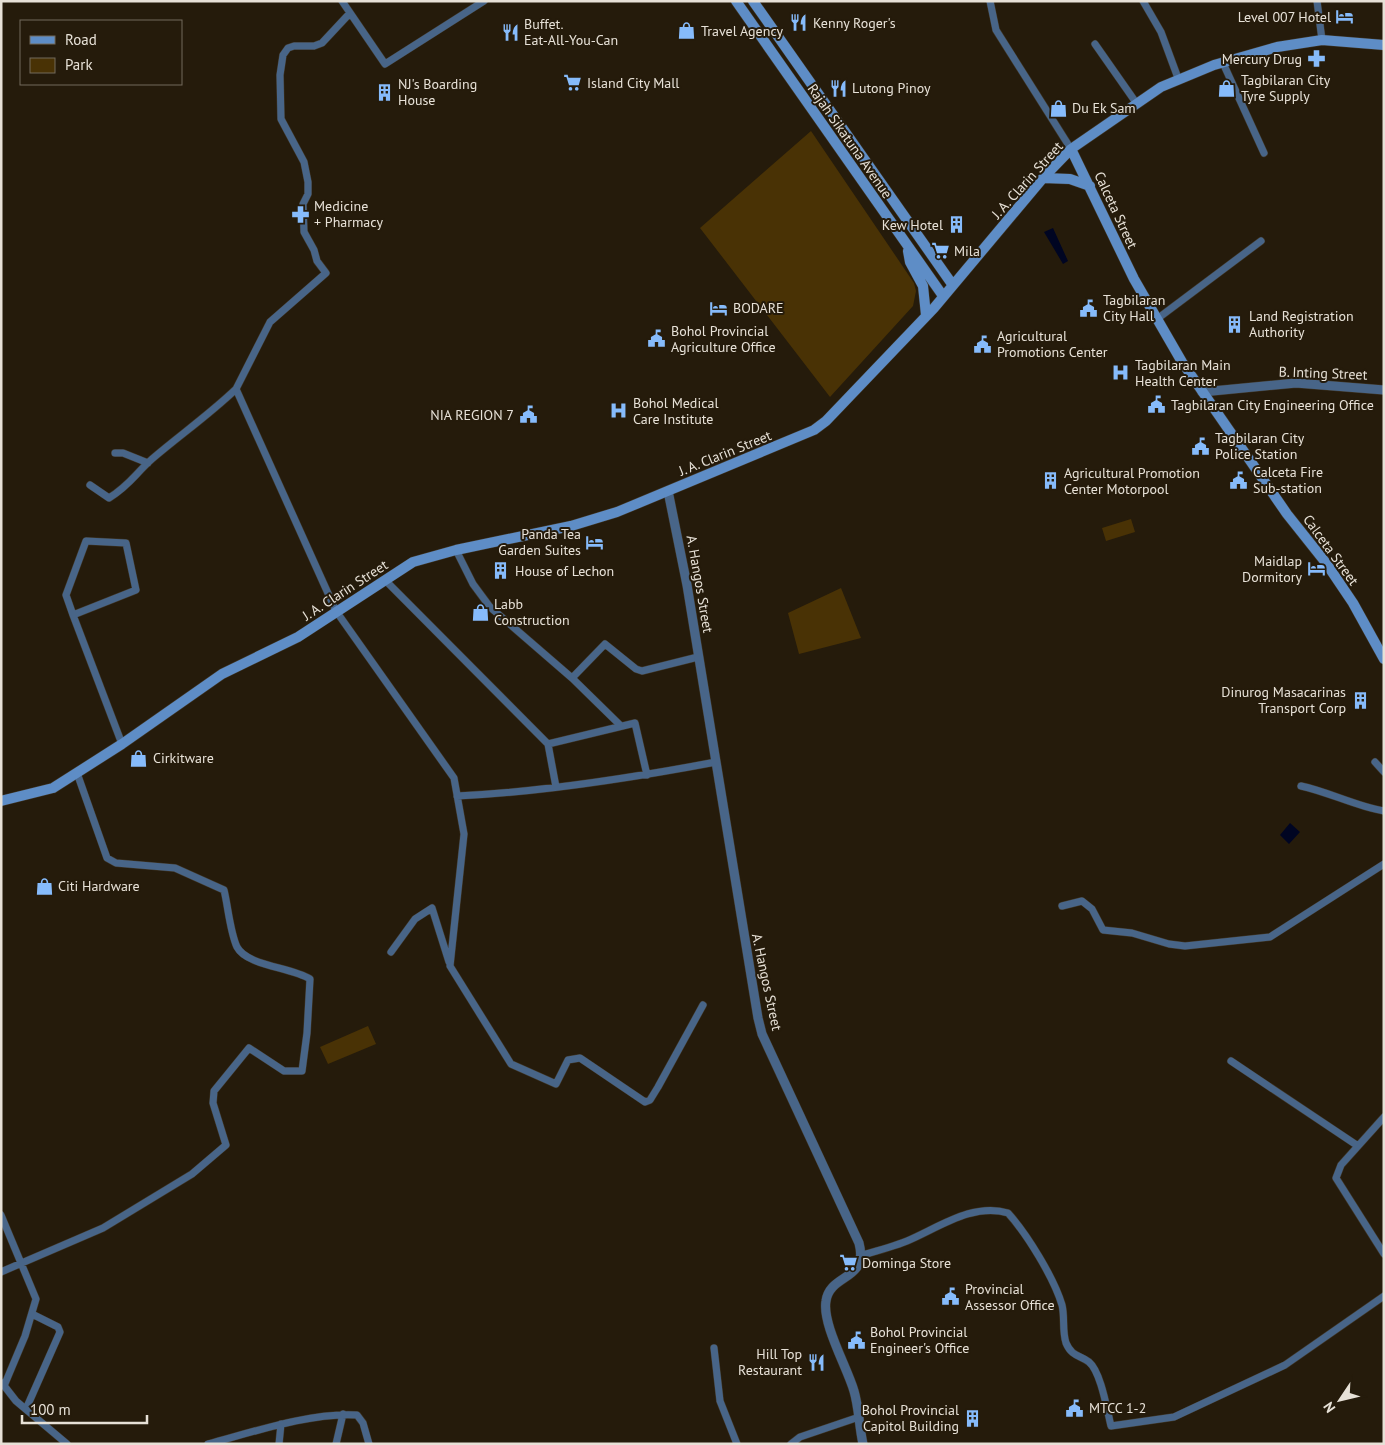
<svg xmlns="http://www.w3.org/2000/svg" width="1385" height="1445" font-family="'PT Sans',sans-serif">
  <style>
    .green { fill: #493205 }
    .water { fill: #000522 }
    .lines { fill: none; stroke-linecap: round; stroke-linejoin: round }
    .minor-casing { stroke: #403728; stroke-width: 8 }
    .tertiary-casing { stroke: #403728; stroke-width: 10 }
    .secondary-casing { stroke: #403728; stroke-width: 11 }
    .minor { stroke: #486588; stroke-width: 7 }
    .tertiary { stroke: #486588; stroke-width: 9 }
    .secondary { stroke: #5e8dc6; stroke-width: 10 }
    .labels { text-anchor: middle; stroke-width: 4; stroke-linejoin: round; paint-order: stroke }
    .poi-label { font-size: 14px; fill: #e7e1d7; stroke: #251b0b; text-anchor: start }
    .street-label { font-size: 14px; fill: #e7e1d7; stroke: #251b0b }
  </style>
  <rect width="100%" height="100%" fill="#251b0b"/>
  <path class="green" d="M811,131L914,283L916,291L913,306L830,397L700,228Z
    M1131,519L1135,532L1106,541L1102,528Z
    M841,588L861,638L799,654L788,613Z
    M368,1026L376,1044L328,1064L320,1047Z"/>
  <path class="water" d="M1053,228L1068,261L1063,264L1044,232Z
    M1290,823L1300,832L1289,844L1280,835Z"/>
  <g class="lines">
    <defs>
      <path id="minor" d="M342,1L385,64L484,1
        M990,1L996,30L1071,149
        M1143,1L1161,32L1178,78
        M1317,1L1322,40
        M350,13L322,43L314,46H294L288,48L283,55L280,75L281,119L304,162L308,182V194L303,204L304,232L314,250L317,261L326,273L270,322L236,389L336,611L454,778L464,834L450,966L511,1064L556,1084L568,1060L580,1058L645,1102L650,1100L658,1087L703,1005
        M1095,44L1137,104
        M1223,63L1264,153
        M1157,319L1261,241
        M115,453H123L148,463
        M90,485L109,498C130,485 135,474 152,459C180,435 210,414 236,389
        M456,550L473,584L490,607L572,678L605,644L636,669L642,671L698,657
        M385,580L548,744L556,787
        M73,615L136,590L126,543L86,541L66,595L73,615L122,744
        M572,678L621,726
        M548,744L635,723L647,775
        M1375,762L1384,772
        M1301,786C1329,792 1355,806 1384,811
        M457,796C544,792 631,778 716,762
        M1062,906L1082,901L1092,909L1103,930L1132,933L1169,944L1185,946L1270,937L1384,864
        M391,952L415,919L432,908L449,962
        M1231,1061L1358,1146
        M1384,1117L1341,1165L1336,1178L1384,1254
        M1,1215L36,1299L25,1336L4,1386
        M862,1255C877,1251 892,1247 907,1241C938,1228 973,1202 1008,1213C1027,1234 1054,1278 1062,1305C1065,1317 1062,1331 1066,1343C1072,1357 1080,1355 1089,1362C1101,1372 1107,1410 1111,1426L1174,1417L1285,1365L1384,1296
        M1,1272L103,1228L192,1174L226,1145L213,1103L214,1091L249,1048L284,1071H302L307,1033L310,979C291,967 247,966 237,947C230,932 228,906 224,890L175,868L116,863L107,858L77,773
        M714,1348L720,1401L737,1444
        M2,1383L16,1401L67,1444
        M26,1409L60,1332L58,1327L32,1314
        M208,1444C253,1432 312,1412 357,1415L363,1423L369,1444
        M279,1444L281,1424
        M336,1444L343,1414
        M791,1444L800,1437L859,1417"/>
      <path id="tertiary" d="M1202,392L1296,383L1384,390
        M668,491L687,585L758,1018L762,1034L859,1243C869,1281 830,1273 826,1301C822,1324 847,1367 854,1391C859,1408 859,1426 863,1444"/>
      <path id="secondary" d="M736,1L943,296
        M753,1L952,284
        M1071,149L1134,279L1182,362L1287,514L1326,563L1353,603L1384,659
        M1043,178L1070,179L1090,186
        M908,251L910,262L923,286L926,315
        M1,801L53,788L122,744L222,674L298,637L413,562L456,550L571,526L617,512L814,430L826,421L934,308L1043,178L1071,149L1161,87L1214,65L1277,47L1322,40L1384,45"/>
    </defs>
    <use href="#minor" class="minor-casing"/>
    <use href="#tertiary" class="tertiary-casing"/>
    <use href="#secondary" class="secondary-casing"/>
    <use href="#minor" class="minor"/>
    <use href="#tertiary" class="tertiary"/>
    <use href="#secondary" class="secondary"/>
  </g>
  <defs>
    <symbol id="hotel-bare" viewBox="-9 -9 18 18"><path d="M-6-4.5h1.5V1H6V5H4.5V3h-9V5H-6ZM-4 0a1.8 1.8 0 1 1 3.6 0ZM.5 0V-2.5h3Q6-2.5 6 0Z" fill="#86bbfb" stroke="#251b0b" stroke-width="2.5" paint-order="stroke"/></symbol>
    <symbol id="restaurant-bare" viewBox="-9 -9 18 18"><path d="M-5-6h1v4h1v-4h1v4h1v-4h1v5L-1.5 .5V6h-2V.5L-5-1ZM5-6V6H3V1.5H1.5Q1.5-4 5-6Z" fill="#86bbfb" stroke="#251b0b" stroke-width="2.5" paint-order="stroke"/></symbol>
    <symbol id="shop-bare" viewBox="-9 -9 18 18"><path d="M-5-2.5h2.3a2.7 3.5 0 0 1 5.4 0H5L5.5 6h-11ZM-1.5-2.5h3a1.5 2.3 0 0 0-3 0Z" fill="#86bbfb" stroke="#251b0b" stroke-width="2.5" paint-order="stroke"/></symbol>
    <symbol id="pharmacy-bare" viewBox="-9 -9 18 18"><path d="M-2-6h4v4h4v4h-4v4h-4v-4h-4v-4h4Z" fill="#86bbfb" stroke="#251b0b" stroke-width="2.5" paint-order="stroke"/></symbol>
    <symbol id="supermarket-bare" viewBox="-9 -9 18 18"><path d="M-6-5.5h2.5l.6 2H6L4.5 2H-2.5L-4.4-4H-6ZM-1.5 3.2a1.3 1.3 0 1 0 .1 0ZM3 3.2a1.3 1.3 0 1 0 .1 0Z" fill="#86bbfb" stroke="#251b0b" stroke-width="2.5" paint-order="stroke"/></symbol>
    <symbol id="building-bare" viewBox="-9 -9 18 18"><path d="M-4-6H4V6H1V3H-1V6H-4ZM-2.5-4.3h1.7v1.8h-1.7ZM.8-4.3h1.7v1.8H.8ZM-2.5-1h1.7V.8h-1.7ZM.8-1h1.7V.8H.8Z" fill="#86bbfb" stroke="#251b0b" stroke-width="2.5" paint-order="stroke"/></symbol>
    <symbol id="civic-bare" viewBox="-9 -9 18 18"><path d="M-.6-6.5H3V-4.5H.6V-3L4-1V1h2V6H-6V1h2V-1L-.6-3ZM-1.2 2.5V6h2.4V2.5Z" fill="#86bbfb" stroke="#251b0b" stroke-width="2.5" paint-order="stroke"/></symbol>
    <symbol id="hospital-bare" viewBox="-9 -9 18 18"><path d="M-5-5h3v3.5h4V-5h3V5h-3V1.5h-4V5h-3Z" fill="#86bbfb" stroke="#251b0b" stroke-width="2.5" paint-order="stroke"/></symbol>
  </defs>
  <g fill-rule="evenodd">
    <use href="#hotel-bare" x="1332" y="4" width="25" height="25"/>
    <use href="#restaurant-bare" x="786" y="10" width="25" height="25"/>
    <use href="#shop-bare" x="674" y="18" width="25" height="25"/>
    <use href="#restaurant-bare" x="498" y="20" width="25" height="25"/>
    <use href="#pharmacy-bare" x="1304" y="46" width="25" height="25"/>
    <use href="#supermarket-bare" x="560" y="70" width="25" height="25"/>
    <use href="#restaurant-bare" x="826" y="76" width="25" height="25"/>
    <use href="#shop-bare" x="1214" y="76" width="25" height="25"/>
    <use href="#building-bare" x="372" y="80" width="25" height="25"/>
    <use href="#shop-bare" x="1046" y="96" width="25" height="25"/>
    <use href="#pharmacy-bare" x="288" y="202" width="25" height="25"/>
    <use href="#building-bare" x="944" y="212" width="25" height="25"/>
    <use href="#supermarket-bare" x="928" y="238" width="25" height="25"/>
    <use href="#hotel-bare" x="706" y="296" width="25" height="25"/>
    <use href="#civic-bare" x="1076" y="296" width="25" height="25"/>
    <use href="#building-bare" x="1222" y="312" width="25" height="25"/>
    <use href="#civic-bare" x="644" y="326" width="25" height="25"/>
    <use href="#civic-bare" x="970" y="332" width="25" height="25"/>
    <use href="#hospital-bare" x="1108" y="360" width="25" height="25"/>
    <use href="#civic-bare" x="1144" y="392" width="25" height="25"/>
    <use href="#hospital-bare" x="606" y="398" width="25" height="25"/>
    <use href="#civic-bare" x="516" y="402" width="25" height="25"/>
    <use href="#civic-bare" x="1188" y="434" width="25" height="25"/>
    <use href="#civic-bare" x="1226" y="468" width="25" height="25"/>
    <use href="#building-bare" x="1038" y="468" width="25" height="25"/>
    <use href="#hotel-bare" x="582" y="530" width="25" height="25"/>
    <use href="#hotel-bare" x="1304" y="556" width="25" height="25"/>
    <use href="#building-bare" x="488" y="558" width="25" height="25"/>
    <use href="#shop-bare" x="468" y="600" width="25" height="25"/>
    <use href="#building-bare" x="1348" y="688" width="25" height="25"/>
    <use href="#shop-bare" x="126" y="746" width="25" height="25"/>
    <use href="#shop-bare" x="32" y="874" width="25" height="25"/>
    <use href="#supermarket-bare" x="836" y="1250" width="25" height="25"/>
    <use href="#civic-bare" x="938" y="1284" width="25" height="25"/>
    <use href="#civic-bare" x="844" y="1328" width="25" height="25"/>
    <use href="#restaurant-bare" x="804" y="1350" width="25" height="25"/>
    <use href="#civic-bare" x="1062" y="1396" width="25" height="25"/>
    <use href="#building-bare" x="960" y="1406" width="25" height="25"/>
  </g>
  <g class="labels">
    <g class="poi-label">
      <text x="1331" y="22" text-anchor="end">Level 007 Hotel</text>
      <text x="813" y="28">Kenny Roger's</text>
      <text x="524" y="29">Buffet.<tspan x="524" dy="16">Eat-All-You-Can</tspan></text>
      <text x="701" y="36">Travel Agency</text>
      <text x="1302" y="64" text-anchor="end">Mercury Drug</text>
      <text x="1241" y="85">Tagbilaran City<tspan x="1241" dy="16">Tyre Supply</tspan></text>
      <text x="587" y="88">Island City Mall</text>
      <text x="398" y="89">NJ's Boarding<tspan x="398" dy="16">House</tspan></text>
      <text x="852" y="93">Lutong Pinoy</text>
      <text x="1072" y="113">Du Ek Sam</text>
      <text x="314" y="211">Medicine<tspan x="314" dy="16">+ Pharmacy</tspan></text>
      <text x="943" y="230" text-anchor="end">Kew Hotel</text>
      <text x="954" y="256">Mila</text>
      <text x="1103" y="305">Tagbilaran<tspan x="1103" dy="16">City Hall</tspan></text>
      <text x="733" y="313">BODARE</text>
      <text x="1249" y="321">Land Registration<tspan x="1249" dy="16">Authority</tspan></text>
      <text x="671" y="336">Bohol Provincial<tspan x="671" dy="16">Agriculture Office</tspan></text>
      <text x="997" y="341">Agricultural<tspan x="997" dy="16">Promotions Center</tspan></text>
      <text x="1135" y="370">Tagbilaran Main<tspan x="1135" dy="16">Health Center</tspan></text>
      <text x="633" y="408">Bohol Medical<tspan x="633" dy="16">Care Institute</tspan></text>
      <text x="1171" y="410">Tagbilaran City Engineering Office</text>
      <text x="514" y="420" text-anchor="end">NIA REGION 7</text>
      <text x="1215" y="443">Tagbilaran City<tspan x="1215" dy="16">Police Station</tspan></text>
      <text x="1253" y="477">Calceta Fire<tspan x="1253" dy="16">Sub-station</tspan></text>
      <text x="1064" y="478">Agricultural Promotion<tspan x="1064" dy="16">Center Motorpool</tspan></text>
      <text x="581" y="539" text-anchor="end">Panda Tea<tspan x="581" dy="16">Garden Suites</tspan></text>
      <text x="1302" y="566" text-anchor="end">Maidlap<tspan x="1302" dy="16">Dormitory</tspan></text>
      <text x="515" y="576">House of Lechon</text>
      <text x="494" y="609">Labb<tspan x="494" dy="16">Construction</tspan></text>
      <text x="1346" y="697" text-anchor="end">Dinurog Masacarinas<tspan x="1346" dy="16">Transport Corp</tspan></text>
      <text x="153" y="763">Cirkitware</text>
      <text x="58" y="891">Citi Hardware</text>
      <text x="862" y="1268">Dominga Store</text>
      <text x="965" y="1294">Provincial<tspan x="965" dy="16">Assessor Office</tspan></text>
      <text x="870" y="1337">Bohol Provincial<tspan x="870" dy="16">Engineer's Office</tspan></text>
      <text x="802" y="1359" text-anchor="end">Hill Top<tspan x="802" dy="16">Restaurant</tspan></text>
      <text x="1089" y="1413">MTCC 1-2</text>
      <text x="959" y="1415" text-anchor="end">Bohol Provincial<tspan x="959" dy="16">Capitol Building</tspan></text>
    </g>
    <g class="street-label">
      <text transform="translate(850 141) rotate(55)" y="5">Rajah Sikatuna Avenue</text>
      <text transform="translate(1027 180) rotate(-48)" y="5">J. A. Clarin Street</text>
      <text transform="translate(1116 210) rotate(65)" y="5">Calceta Street</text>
      <text transform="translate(1323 373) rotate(2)" y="5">B. Inting Street</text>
      <text transform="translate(725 453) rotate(-22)" y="5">J. A. Clarin Street</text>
      <text transform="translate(1331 550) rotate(54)" y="5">Calceta Street</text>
      <text transform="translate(700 584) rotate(80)" y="5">A. Hangos Street</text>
      <text transform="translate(345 590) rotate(-33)" y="5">J. A. Clarin Street</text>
      <text transform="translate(767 982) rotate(78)" y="5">A. Hangos Street</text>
    </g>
  </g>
  <rect width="1385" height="1445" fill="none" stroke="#e7e1d7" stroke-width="5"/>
  <rect x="20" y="20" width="162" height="65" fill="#251b0b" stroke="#736a5d"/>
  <rect x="30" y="36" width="25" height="8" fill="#5e8dc6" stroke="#736a5d"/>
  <text x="65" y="45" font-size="15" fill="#e7e1d7">Road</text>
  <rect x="30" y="58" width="25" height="15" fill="#493205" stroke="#736a5d"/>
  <text x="65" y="70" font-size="15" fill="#e7e1d7">Park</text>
  <g transform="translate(1340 1400) rotate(235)" stroke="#251b0b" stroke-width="4" paint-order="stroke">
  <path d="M0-4L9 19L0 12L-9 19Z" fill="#e7e1d7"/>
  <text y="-8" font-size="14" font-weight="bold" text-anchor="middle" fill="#e7e1d7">N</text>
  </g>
  <path d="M22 1415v8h125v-8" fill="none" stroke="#e7e1d7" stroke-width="2.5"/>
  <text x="30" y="1415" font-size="15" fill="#e7e1d7" stroke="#251b0b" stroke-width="4" paint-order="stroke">100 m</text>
</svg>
